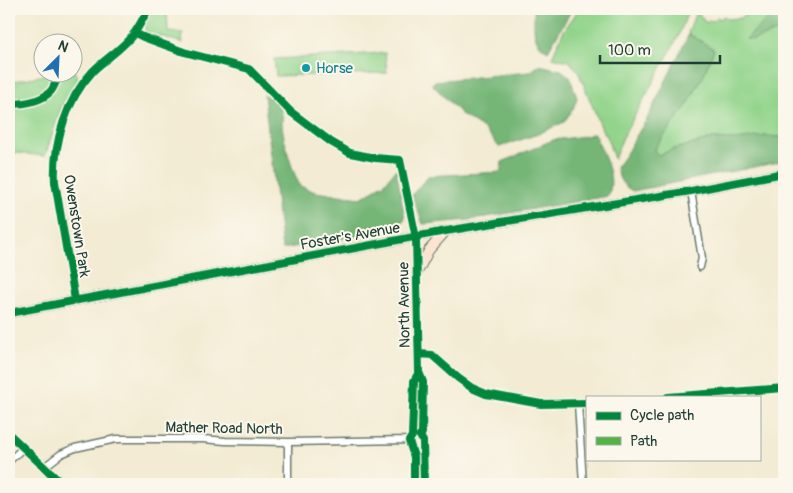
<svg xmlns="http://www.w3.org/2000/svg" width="793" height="493" font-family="Pangolin,sans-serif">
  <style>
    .green { fill: #92d48b; stroke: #588860 }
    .forest { fill: #75b677; stroke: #4a7a56 }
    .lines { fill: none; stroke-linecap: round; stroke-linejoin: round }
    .pedestrian-casing { stroke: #697a6c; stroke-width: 8 }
    .minor-casing { stroke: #697a6c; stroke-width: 9 }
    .secondary-casing { stroke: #697a6c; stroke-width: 11 }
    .pedestrian { stroke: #fff; stroke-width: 5 }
    .minor { stroke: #fff; stroke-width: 6 }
    .secondary { stroke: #fde4d1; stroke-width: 9 }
    .quiet { stroke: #55b346; stroke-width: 6; stroke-dasharray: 12 6; stroke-linecap: butt }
    .cycleway-casing { stroke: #fbf7ec; stroke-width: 11 }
    .cycleway { stroke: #00873e; stroke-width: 8 }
    .culture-dot { fill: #0f9aa8; stroke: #fbf7ec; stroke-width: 2 }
    .labels { text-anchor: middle; stroke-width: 4; stroke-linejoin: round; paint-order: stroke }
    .culture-label { font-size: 15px; fill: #0d838f; stroke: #fbf7ec; text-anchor: start }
    .street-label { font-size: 15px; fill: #1f3d34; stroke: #fbf7ec }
  </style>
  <rect width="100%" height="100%" fill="#fbf7ec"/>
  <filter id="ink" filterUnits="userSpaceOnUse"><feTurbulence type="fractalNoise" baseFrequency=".02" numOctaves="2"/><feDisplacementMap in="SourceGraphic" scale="10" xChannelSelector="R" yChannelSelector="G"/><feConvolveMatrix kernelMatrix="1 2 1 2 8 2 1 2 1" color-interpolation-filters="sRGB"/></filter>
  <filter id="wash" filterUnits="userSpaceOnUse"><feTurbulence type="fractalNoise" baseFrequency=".0096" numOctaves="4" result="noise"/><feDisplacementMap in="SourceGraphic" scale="20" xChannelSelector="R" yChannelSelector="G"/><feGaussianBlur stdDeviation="1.12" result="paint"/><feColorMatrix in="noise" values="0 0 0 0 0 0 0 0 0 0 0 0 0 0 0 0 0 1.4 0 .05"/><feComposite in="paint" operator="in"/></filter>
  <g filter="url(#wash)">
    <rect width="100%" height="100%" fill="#f3ebd3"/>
    <path class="green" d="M152,9H167L168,32L182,33L183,43L160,36L152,38C139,28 147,21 152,9Z
      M579,9H689L678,37L623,137L614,159L606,134H604L578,71L569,61L552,57L563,32Z
      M697,9H699L697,11L706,23L710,20L712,21L718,17L720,19L724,16L727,19L740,18L752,9H784V135L780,137L766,136L735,140L713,139L674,149L658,155L654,151L657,145L688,104L704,74L714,50L688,33Z
      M385,53L387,73L276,76L274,59Z
      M73,71L77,74L78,79L63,102L45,156L9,152V82L55,73L72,72Z"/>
    <path class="forest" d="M534,9H570L571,11L548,51C530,41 535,27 534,9Z
      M778,9H784V29L754,40L746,39Z
      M689,34L714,49L704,74L688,104L657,145L654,151L659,155L674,149L713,139L735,140L766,136L780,137L784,135V161L633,191C622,186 619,179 616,167C628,154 635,136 646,121Z
      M539,65L561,70L570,77L577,98L573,109L564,122L538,134L499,147L485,130L461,114L432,84L435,81L530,72Z
      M264,95C271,98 278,103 281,110C283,115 282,121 282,126C285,146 291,168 300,186L315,192L361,198L385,183L396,169L405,218L396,229L282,249Z
      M594,133C602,153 617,176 608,196L469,220L423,224L412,195L428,176L501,172L502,162L553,140L586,136Z"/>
  </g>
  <g filter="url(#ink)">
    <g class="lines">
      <defs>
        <path id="pedestrian" d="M573,9L575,11"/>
        <path id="minor" d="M55,157V182L75,300
          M691,191L702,258L700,267
          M416,238L419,372L423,382L422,433L420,436L423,441L424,484
          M419,354L432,355L458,378L472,388L486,394L541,404L587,403
          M668,397L784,388
          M578,403L583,484
          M9,434L62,484
          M9,461L23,448
          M44,467L61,454L75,448L116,439H203L225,441L288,442L410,440
          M288,484V442
          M414,484V457L409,441L412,436L414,381L419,372"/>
        <path id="secondary" d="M417,273L429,250L446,231
          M9,313L446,231L691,191L784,173"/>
      </defs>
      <use href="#pedestrian" class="pedestrian-casing"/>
      <use href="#minor" class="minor-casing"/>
      <use href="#secondary" class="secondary-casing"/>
      <use href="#pedestrian" class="pedestrian"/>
      <use href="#minor" class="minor"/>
      <use href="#secondary" class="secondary"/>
      <path class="quiet" d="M573,9L575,11"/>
      <defs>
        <path id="cycleway" d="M135,33L143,37L184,52L249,69L291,112L331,142L350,153L375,158L400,160L416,238L419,372L423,382L422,433L420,436L423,441L424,484
          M9,104C22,104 41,102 51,91C55,86 57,78 60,72
          M75,300L55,182C53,144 66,100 93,71C106,58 124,48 135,32C140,25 144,16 149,9
          M9,313L446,231L691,191L784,173
          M419,354L432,355L458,378L472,388L486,394L541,404L587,403
          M668,397L784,388
          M9,434L62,484
          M414,484V457L409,441L412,436L414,381L419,372"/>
      </defs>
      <use href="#cycleway" class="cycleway-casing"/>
      <use href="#cycleway" class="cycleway"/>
    </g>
  </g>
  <circle class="culture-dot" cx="306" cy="68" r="5"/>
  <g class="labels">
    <g class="culture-label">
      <text x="316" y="73">Horse</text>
    </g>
    <g class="street-label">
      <text transform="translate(77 226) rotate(81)" y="5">Owenstown Park</text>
      <text transform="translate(350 236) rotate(-10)" y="5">Foster's Avenue</text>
      <text transform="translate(404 305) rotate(-91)" y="5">North Avenue</text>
      <text transform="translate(224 428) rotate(1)" y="5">Mather Road North</text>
    </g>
  </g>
  <rect width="793" height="493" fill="none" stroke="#fbf7ec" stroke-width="30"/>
  <rect x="586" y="396" width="175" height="65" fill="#fbf7ec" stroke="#a3ada2"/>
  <rect x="596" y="412" width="25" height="8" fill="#00873e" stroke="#a3ada2"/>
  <text x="630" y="420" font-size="15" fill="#1f3d34">Cycle path</text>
  <rect x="596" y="437" width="25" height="8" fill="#55b346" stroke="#a3ada2"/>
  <text x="630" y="446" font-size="15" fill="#1f3d34">Path</text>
  <g transform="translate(58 58) rotate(24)"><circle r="24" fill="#fbf7ec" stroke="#a3ada2"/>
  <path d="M0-4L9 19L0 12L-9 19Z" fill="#1f6fb2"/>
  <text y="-8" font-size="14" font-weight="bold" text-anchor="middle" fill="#1f3d34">N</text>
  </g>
  <path d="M600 55v8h120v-8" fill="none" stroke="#1f3d34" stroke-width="2.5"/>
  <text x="608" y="55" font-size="15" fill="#1f3d34" stroke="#fbf7ec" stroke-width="4" paint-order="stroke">100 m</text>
</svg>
